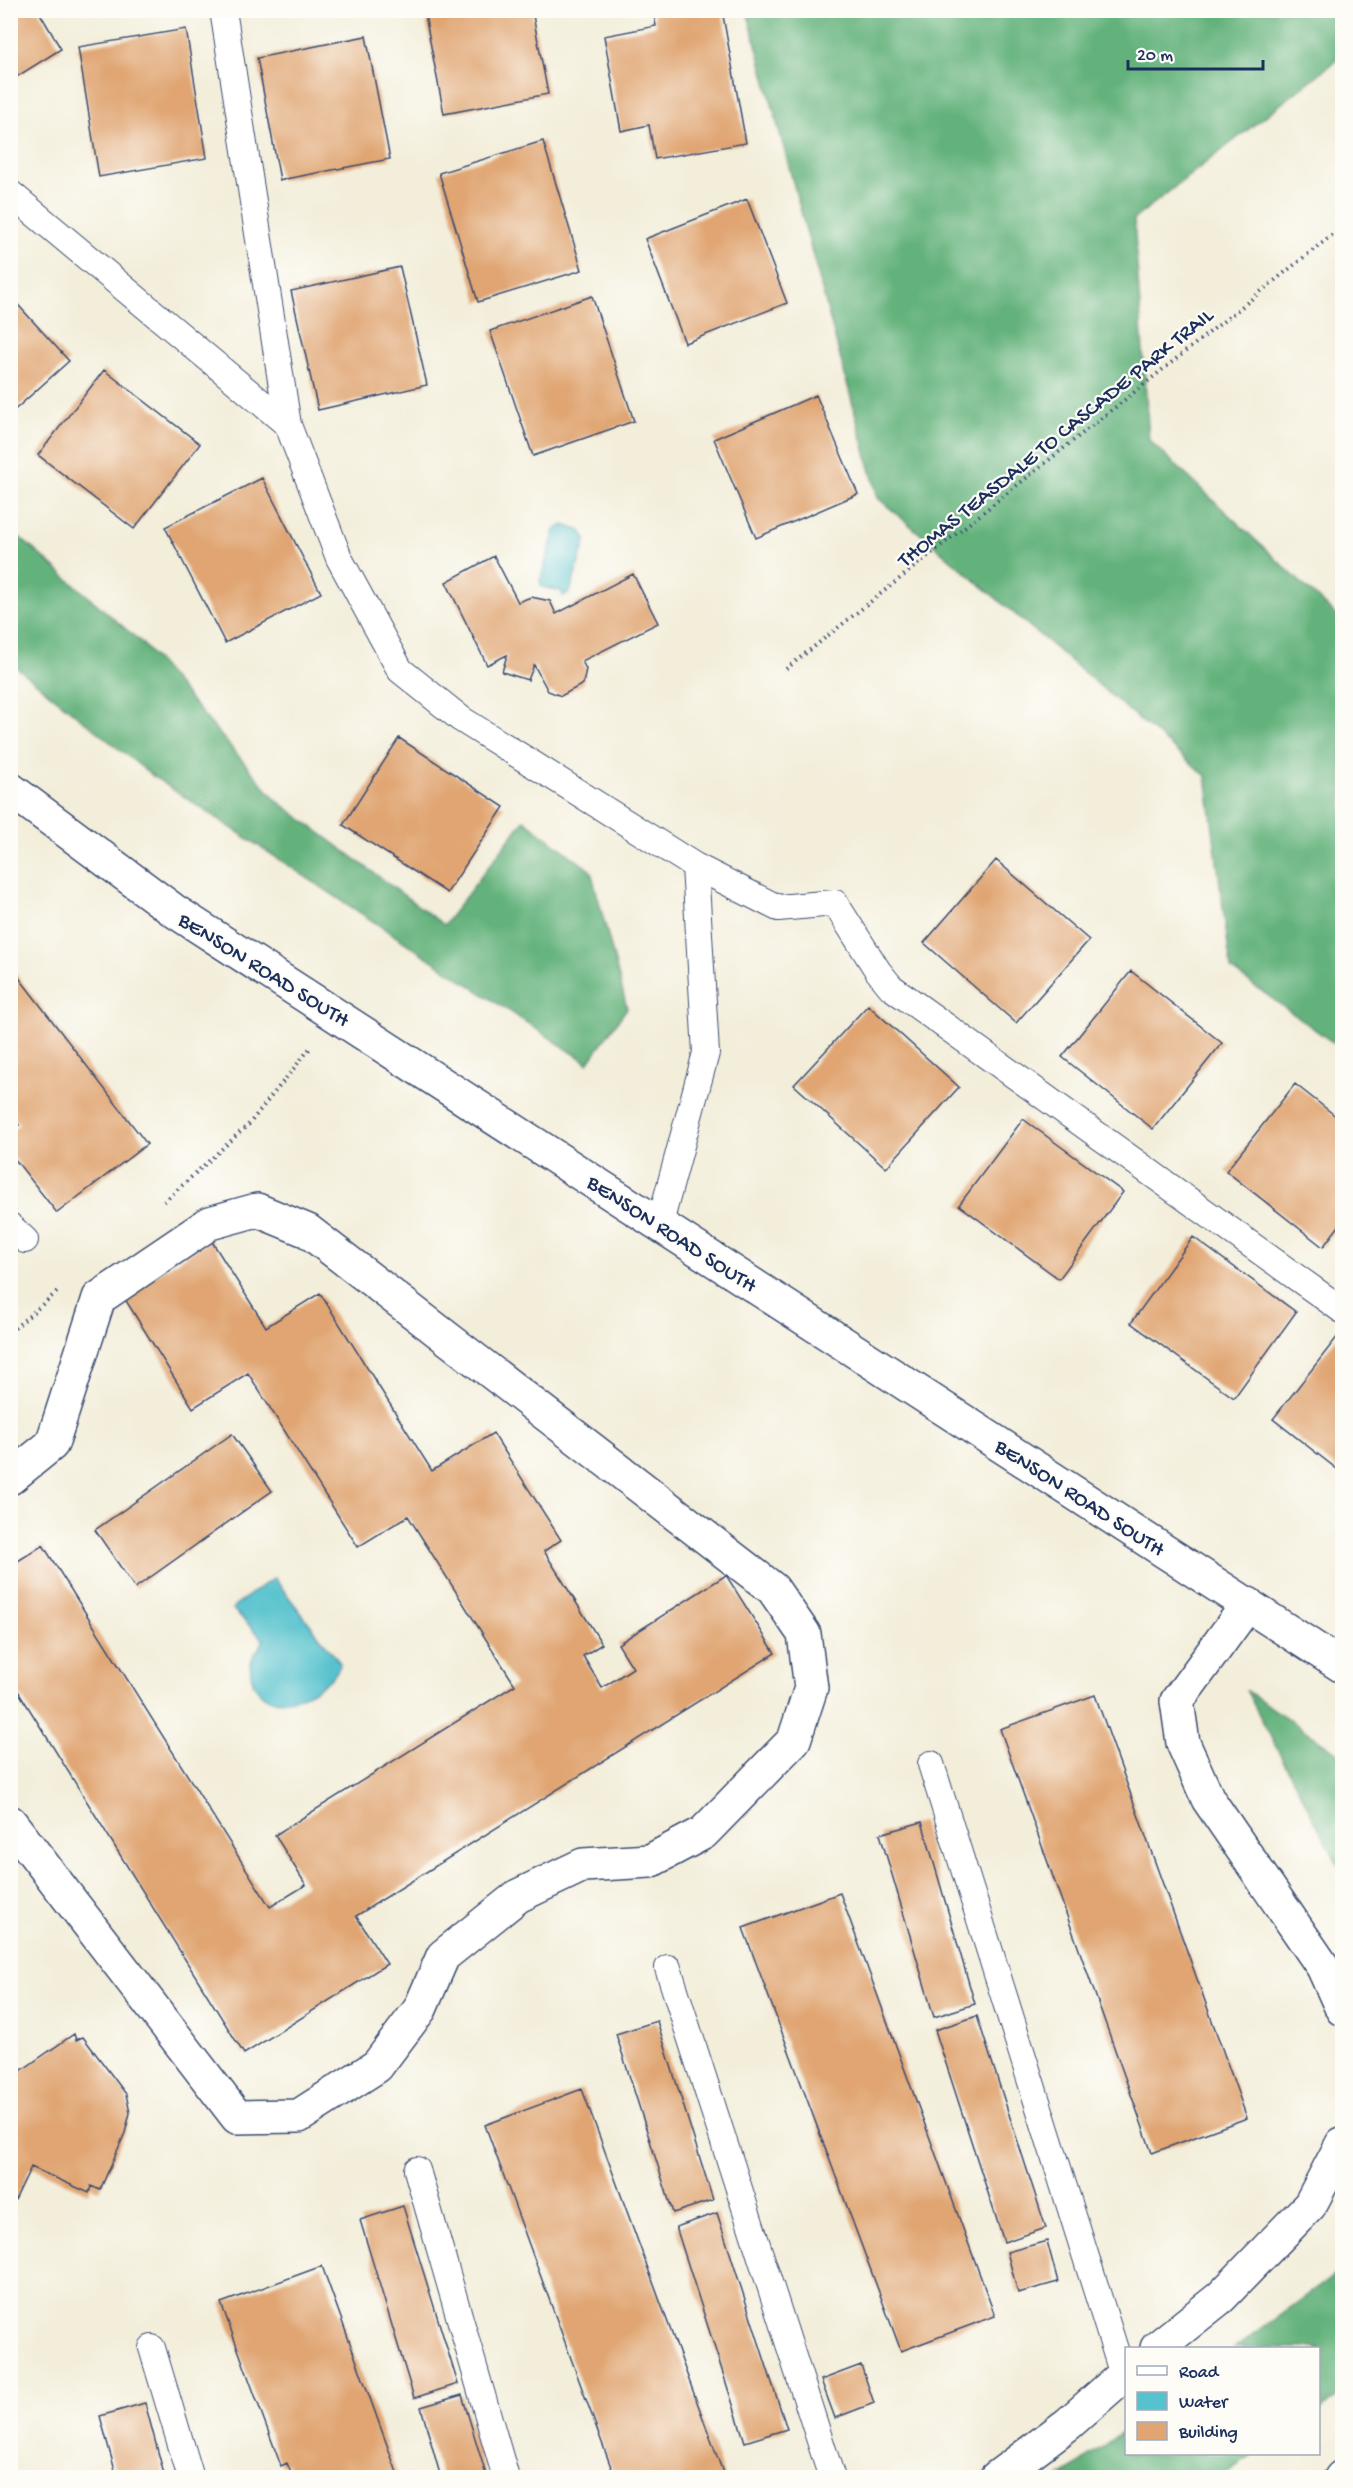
<svg xmlns="http://www.w3.org/2000/svg" width="1353" height="2488" font-family="'Gochi Hand',sans-serif">
  <style>
    .forest { fill: #64b27b; stroke: #40706c; stroke-width: 1.5 }
    .water { fill: #56c2ce; stroke: #387896; stroke-width: 1.5 }
    .building { fill: #e0a572 }
    .lines { fill: none; stroke-linecap: round; stroke-linejoin: round }
    .service-casing { stroke: #3b4c71; stroke-width: 28 }
    .minor-casing { stroke: #3b4c71; stroke-width: 36 }
    .tertiary-casing { stroke: #3b4c71; stroke-width: 36 }
    .path { stroke: #3b4c71; stroke-width: 4; stroke-dasharray: 1.5 4.5; stroke-linecap: butt }
    .service { stroke: #fff; stroke-width: 26 }
    .minor { stroke: #fff; stroke-width: 33 }
    .tertiary { stroke: #fff; stroke-width: 33 }
    .labels { text-anchor: middle; stroke-width: 4.5; stroke-linejoin: round; paint-order: stroke }
    .street-label { font-size: 22px; fill: #1b2f5e; stroke: #fdfcf7 }
  </style>
  <rect width="100%" height="100%" fill="#fdfcf7"/>
  <filter id="ink" filterUnits="userSpaceOnUse"><feTurbulence type="fractalNoise" baseFrequency=".0167" numOctaves="2"/><feDisplacementMap in="SourceGraphic" scale="12" xChannelSelector="R" yChannelSelector="G"/><feConvolveMatrix kernelMatrix="1 2 1 2 8 2 1 2 1" color-interpolation-filters="sRGB"/></filter>
  <filter id="wash" filterUnits="userSpaceOnUse"><feTurbulence type="fractalNoise" baseFrequency=".008" numOctaves="4" result="noise"/><feDisplacementMap in="SourceGraphic" scale="24" xChannelSelector="R" yChannelSelector="G"/><feGaussianBlur stdDeviation="1.35" result="paint"/><feColorMatrix in="noise" values="0 0 0 0 0 0 0 0 0 0 0 0 0 0 0 0 0 1.4 0 .05"/><feComposite in="paint" operator="in"/></filter>
  <g filter="url(#wash)">
    <rect width="100%" height="100%" fill="#f3eeda"/>
    <path class="forest" d="M747,11H1342V56L1134,219L1149,440L1342,621V1049L1231,969L1206,776L878,498Z
      M10,529L141,642L276,800L444,925L524,820L591,871L627,1008L588,1063L154,777L11,663Z
      M1246,1690L1342,1756V1872Z
      M1342,2270V2394L1319,2410L1318,2348H1235Z
      M1126,2429V2454H1255L1220,2477H1061Z"/>
    <path class="water" d="M564,525L581,531L586,539L570,592L563,596L561,591L542,587L540,581L555,529Z
      M274,1578L340,1663C339,1682 285,1712 264,1696C251,1687 247,1668 254,1655C258,1649 263,1646 263,1639L233,1609L234,1606Z"/>
    <g id="blocks">
      <path class="building" d="M10,10H38L61,49L10,81Z
        M424,10H532L548,94L444,114Z
        M653,10H722L746,143L655,159L649,125L621,131L604,36L656,26Z
        M186,29L207,158L99,177L78,47Z
        M366,36L390,159L280,180L257,58Z
        M543,141L582,270L478,302L439,173Z
        M747,199L787,303L685,343L645,239Z
        M400,267L427,385L318,410L291,291Z
        M10,296L69,361L10,414Z
        M592,296L634,421L533,456L490,331Z
        M104,370L200,444L134,529L38,455Z
        M816,395L858,494L756,538L714,439Z
        M262,478L321,593L225,643L165,527Z
        M494,556L518,602L531,597L550,601L556,614L633,574L658,623L582,661L586,669L583,684L561,696L548,691L534,665L528,680L502,672L507,655L487,665L446,582Z
        M399,738L504,807L447,893L343,825Z
        M996,860L1089,940L1016,1023L924,943Z
        M10,966L147,1144L57,1213L10,1153V1131L19,1125L10,1114Z
        M1131,971L1222,1043L1153,1129L1062,1057Z
        M868,1005L959,1087L886,1168L794,1085Z
        M1295,1084L1342,1121V1222L1323,1247L1226,1171Z
        M1023,1119L1123,1192L1059,1279L959,1205Z
        M1193,1237L1296,1312L1234,1398L1131,1323Z
        M211,1240L266,1327L320,1293L432,1471L493,1433L561,1540L544,1551L602,1644L583,1656L602,1688L633,1668L618,1644L726,1575L775,1653L356,1916L387,1964L244,2054L10,1678V1566L43,1545L270,1907L306,1885L275,1835L515,1685L408,1516L358,1547L248,1373L193,1408L123,1296Z
        M1338,1336L1342,1339V1473L1273,1419Z
        M232,1434L272,1491L135,1588L95,1530Z
        M1095,1695L1247,2118L1152,2153L1000,1729Z
        M922,1822L975,2004L934,2017L880,1834Z
        M840,1893L995,2316L901,2351L743,1928Z
        M977,2016L1046,2228L1004,2242L935,2030Z
        M657,2021L713,2200L673,2213L616,2034Z
        M74,2034L76,2040L83,2037L126,2094L130,2113L125,2133L100,2190L91,2186L89,2193L31,2167L15,2200L10,2197V2062L19,2072Z
        M582,2089L725,2478H615L485,2125Z
        M403,2206L458,2384L414,2398L360,2220Z
        M717,2213L787,2429L745,2442L676,2227Z
        M1047,2241L1058,2282L1018,2293L1007,2252Z
        M322,2266L399,2478H293L287,2463L281,2466L221,2303Z
        M861,2365L874,2403L835,2418L821,2380Z
        M462,2395L487,2478H441L421,2407Z
        M145,2403L165,2478H117L100,2416Z"/>
    </g>
  </g>
  <g filter="url(#ink)">
    <use href="#blocks" fill-opacity="0" stroke="#3b4c71" stroke-width="1.5"/>
    <g class="lines">
      <defs>
        <path id="service" d="M223,10L288,425L339,558L400,670L461,719L695,866L778,908L835,903L878,971L891,987L1342,1310
          M10,193L288,425
          M660,1223L706,1053L695,866
          M10,1226L25,1240
          M931,1764L1123,2375
          M668,1968L832,2478
          M417,2170L506,2478
          M152,2348L191,2478"/>
        <path id="minor" d="M10,1478L52,1444L99,1298L210,1223L257,1210L308,1231L773,1589L804,1634L811,1688L794,1740L703,1833L650,1861L583,1865L518,1896L443,1956L420,2009L377,2066L299,2116L237,2117L10,1822
          M1248,1604L1177,1701L1183,1743L1208,1799L1323,1967L1342,2009
          M1157,2348L1221,2297L1310,2205L1342,2144
          M996,2478L1068,2424L1126,2373"/>
        <path id="tertiary" d="M10,789L173,910L1342,1666
          M1341,2478L1342,2477"/>
      </defs>
      <use href="#service" class="service-casing"/>
      <use href="#minor" class="minor-casing"/>
      <use href="#tertiary" class="tertiary-casing"/>
      <path class="path" d="M786,669L1342,227
        M164,1202L249,1124L311,1047
        M10,1332L57,1292"/>
      <use href="#service" class="service"/>
      <use href="#minor" class="minor"/>
      <use href="#tertiary" class="tertiary"/>
    </g>
  </g>
  <g class="labels">
    <g class="street-label">
      <text transform="translate(1054 436) rotate(-39)" y="8">THOMAS TEASDALE TO CASCADE PARK TRAIL</text>
      <text transform="translate(265 968) rotate(32)" y="8">BENSON ROAD SOUTH</text>
      <text transform="translate(673 1232) rotate(33)" y="8">BENSON ROAD SOUTH</text>
      <text transform="translate(1081 1496) rotate(33)" y="8">BENSON ROAD SOUTH</text>
    </g>
  </g>
  <rect width="1353" height="2488" fill="none" stroke="#fdfcf7" stroke-width="36"/>
  <rect x="1125" y="2347" width="195" height="108" fill="#fdfcf7" stroke="#a3aaba" stroke-width="1.5"/>
  <rect x="1137" y="2366" width="30" height="9" fill="#ffffff" stroke="#a3aaba" stroke-width="1.5"/>
  <text x="1179" y="2377" font-size="18" fill="#1b2f5e">Road</text>
  <rect x="1137" y="2392" width="30" height="18" fill="#56c2ce" stroke="#a3aaba" stroke-width="1.5"/>
  <text x="1179" y="2407" font-size="18" fill="#1b2f5e">Water</text>
  <rect x="1137" y="2422" width="30" height="18" fill="#e0a572" stroke="#a3aaba" stroke-width="1.5"/>
  <text x="1179" y="2437" font-size="18" fill="#1b2f5e">Building</text>
  <path d="M1128 60v9h135v-9" fill="none" stroke="#1b2f5e" stroke-width="3"/>
  <text x="1137" y="60" font-size="18" fill="#1b2f5e" stroke="#fdfcf7" stroke-width="4.5" paint-order="stroke">20 m</text>
</svg>
